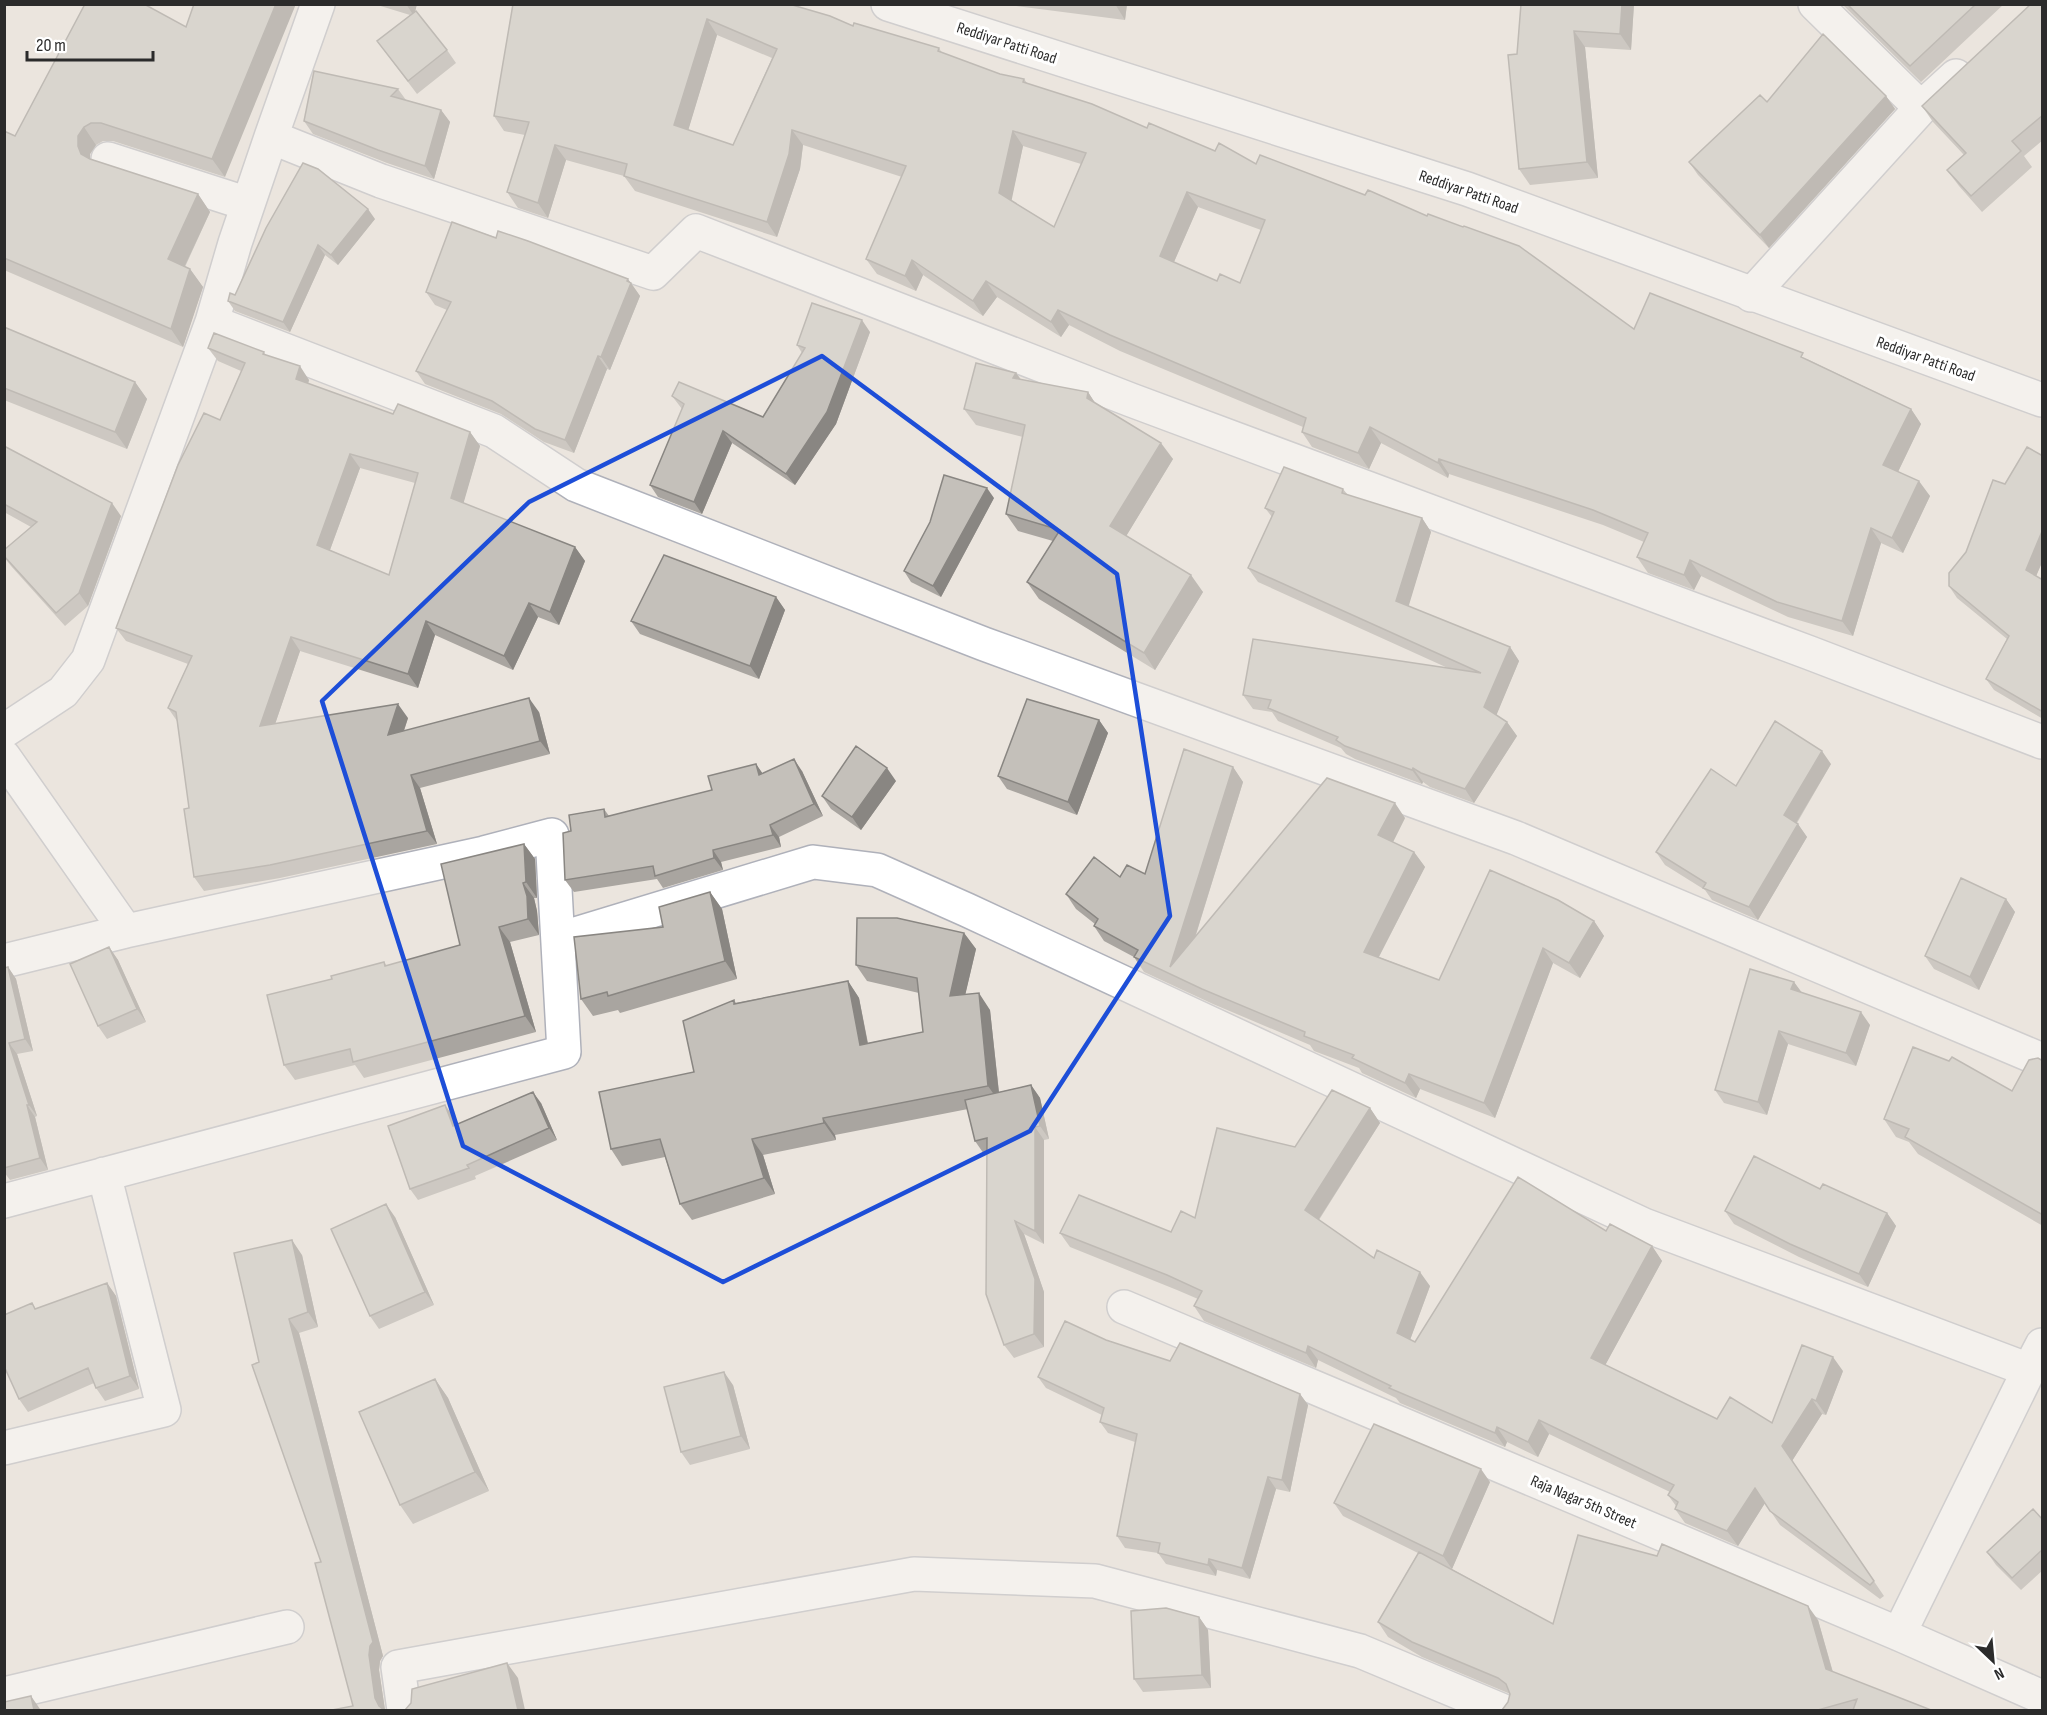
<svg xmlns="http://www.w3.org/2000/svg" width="2047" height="1715" font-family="'Sofia Sans Condensed',sans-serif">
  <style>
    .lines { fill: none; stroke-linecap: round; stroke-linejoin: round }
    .minor-casing { stroke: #afb1ba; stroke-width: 36 }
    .tertiary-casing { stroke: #afb1ba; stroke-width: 36 }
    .minor { stroke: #fff; stroke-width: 33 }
    .tertiary { stroke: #fff; stroke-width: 33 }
    .wall { fill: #a9a5a0; fill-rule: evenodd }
    .shaded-wall { fill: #898682 }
    .building { fill: #c4c0ba; stroke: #898682; stroke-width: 1.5; fill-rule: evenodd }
    .marked { fill: none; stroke: #1d4ed8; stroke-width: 4.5; stroke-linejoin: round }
    .labels { text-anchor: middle; stroke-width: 6; stroke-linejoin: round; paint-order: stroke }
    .street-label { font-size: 16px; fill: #2b2b2b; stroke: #fff }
  </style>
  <rect width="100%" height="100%" fill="#ebe5de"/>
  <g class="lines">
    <defs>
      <path id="minor" d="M1815,4L1921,108
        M271,137L318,4
        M108,159L248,204
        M1751,295L1921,108L1956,76
        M4,731L63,692L88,660L212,322
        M2042,742L1810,653L1131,400L696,231L653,273L381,181L271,137L235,243L212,322L494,431L576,485L984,644L1516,838L2042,1060
        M4,757L126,931
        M559,939L813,862L877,870L967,910L1644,1225L2029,1370L2042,1345
        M4,961L126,931L484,853L552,835L564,1052L4,1201
        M1124,1307L1899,1634L2042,1697
        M4,1448L164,1410L104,1174
        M1899,1634L2029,1370
        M4,1694L287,1627
        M404,1710L398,1667L914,1574L1095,1581L1360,1651L1501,1710"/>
      <path id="tertiary" d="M888,4L1467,189L2042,400"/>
    </defs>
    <use href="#minor" class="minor-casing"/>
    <use href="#tertiary" class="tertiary-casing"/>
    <use href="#minor" class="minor"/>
    <use href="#tertiary" class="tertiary"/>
  </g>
  <path class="wall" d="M374,4H417L415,11L447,50L456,63L417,94L377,41L410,15Z
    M513,4L853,26L939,48L942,53L1000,74L1024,79L1027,83L1147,128L1256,164L1634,329L1807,359L1911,409L1921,424L1898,472L1930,496L1903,553L1881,543L1853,636L1788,617L1701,576L1694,590L1648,573L1637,557L1644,542L1603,525L1449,474L1448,478L1381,443L1369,469L1312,447L1302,432L1303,427L1120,351L1069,325L1061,337L997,297L983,316L923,275L916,291L877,274L866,259L902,177L803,145L800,169L777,237L635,191L624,176L566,160L548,218L518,208L507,192L525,135L504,131L494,116ZM717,35L772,58L733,145L688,130ZM1023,146L1081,164L1054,227L1011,200ZM1198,207L1261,230L1240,283L1217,281L1174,262Z
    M1001,4H1127L1125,20Z
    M1521,4H1634L1631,50L1585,47L1598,178L1530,185L1519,169L1517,54Z
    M1842,4H2004L1921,82Z
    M2043,4V140L2024,156L2032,167L1982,212L1959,186L1947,170L1964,155L1933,122L1922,106Z
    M186,27L225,177L113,141H103L96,145L90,154V159L198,194L210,212L185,267L190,269L203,287L183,347L4,270V131L15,136Z
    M398,89L406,100L441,110L450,122L434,179L387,163L313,134L304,121Z
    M1886,96L1895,109L1769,248L1698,175L1689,162Z
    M375,219L338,265L325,255L290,332L235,311L228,301L235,295L266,228Z
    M496,238L631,283L640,296L610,370L607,369L574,453L544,442L501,414L425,384L416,371L447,310L435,305L426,292Z
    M4,327L135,382L147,399L127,449L4,400Z
    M870,332L836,424L795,485L732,443L702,514L658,497L650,485L682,409L672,396L763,417L802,353L797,345Z
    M208,348L264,352L266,355L309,380L308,384L393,414L470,432L480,446L463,503L575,547L585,561L559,625L538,617L513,670L435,635L418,688L300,651L275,724L408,718L404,731L539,712L550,754L420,788L437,844L280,878L204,891L194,877L189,808L177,721L168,708L188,664L126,641L116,628L220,420L241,371L218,361ZM360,468L415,483L389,575L330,550Z
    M1016,373L1021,380L1088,392L1095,403L1173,459L1126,536L1203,592L1155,670L1039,599L1027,582L1053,541L1018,531L1006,514L1023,437L976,425L964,409Z
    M4,446L121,516L88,606L65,626L11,566L4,557V550L31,527L4,512Z
    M2043,456V560L2036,576L2043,580V719L1994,690L1986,679L2007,639L1957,598L1949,586L1966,552L2005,484Z
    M1343,489L1348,495L1422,518L1431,532L1408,606L1510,647L1519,661L1496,715L1507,722L1517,736L1474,803L1430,787L1423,782L1422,784L1355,759L1346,754L1341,748L1278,721L1272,712L1253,709L1243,695L1450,669L1258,582L1248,568L1272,517L1265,508Z
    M994,498L941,597L911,582L904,571L930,522Z
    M776,597L785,610L759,679L640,634L631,621Z
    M1099,720L1108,733L1077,815L1007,789L998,776Z
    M756,764L762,773L802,771L823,816L779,837L781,847L721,862L723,870L663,888L657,879L574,892L565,880L571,831L604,809L609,816L712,790Z
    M1831,764L1797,823L1807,837L1758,920L1712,900L1705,890L1665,865L1656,852L1736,786Z
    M1233,767L1243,782L1195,938L1405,818L1393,842L1414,852L1425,867L1379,957L1439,980L1594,921L1604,936L1580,978L1553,963L1495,1118L1420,1089L1416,1098L1362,1073L1359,1068L1314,1051L1310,1045L1213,1004L1144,972L1134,957L1104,941L1094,926L1095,924L1076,909L1066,894L1120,877L1145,874Z
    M896,781L861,830L831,809L822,796Z
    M524,844L535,859L537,898H534L537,911L539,935L510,942L536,1032L364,1078L355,1065L295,1080L284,1065L332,979L384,962L387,966L460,945Z
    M710,892L722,909L737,979L620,1013L618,1010L593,1016L581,999L663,927Z
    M2006,899L2015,912L1979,990L1934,969L1925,956Z
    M964,933L976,949L965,995L990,1010L999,1092L1031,1085L1040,1098L1049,1139L1044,1140V1244L1024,1234L1044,1292V1347L1014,1358L1004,1345L987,1153L984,1154L975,1141L968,1109L835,1135L836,1140L763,1155L775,1194L692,1220L680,1204L665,1157L622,1166L611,1149L694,1072L734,1000L736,1003L848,981L859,998L868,1043L923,1032L919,993L867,981L856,965Z
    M109,947L118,960L146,1022L107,1039L98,1026Z
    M8,967L16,979L33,1051L17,1054L37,1116L35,1117L48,1170L10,1180L4,1172V968Z
    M1794,982L1801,993L1870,1025L1856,1066L1788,1044L1767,1115L1724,1103L1715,1090Z
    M2043,1061V1226L1918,1154L1909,1142L1896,1137L1884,1119L2012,1091Z
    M541,1103L557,1140L475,1176L476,1179L418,1200L410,1189L453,1116L456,1125Z
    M1370,1108L1380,1123L1319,1220L1374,1258L1430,1286L1410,1340L1415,1342L1606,1231L1652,1246L1662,1261L1605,1365L1717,1419L1772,1423L1843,1371L1826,1415L1822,1414L1792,1461L1884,1596L1880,1599L1780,1525L1765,1503L1738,1546L1685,1523L1675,1509L1676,1506L1668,1495L1670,1492L1549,1434L1538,1457L1507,1442L1505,1447L1400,1403L1396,1398L1318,1360L1316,1368L1204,1321L1194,1306L1198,1299L1177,1290L1070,1247L1060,1233L1171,1232L1195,1218L1295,1147Z
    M1820,1189L1887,1213L1896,1226L1868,1287L1799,1257L1734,1224L1725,1211Z
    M395,1217L434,1305L379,1329L370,1316Z
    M302,1255L318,1327L299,1333L383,1656L380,1661L379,1670L385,1710H332L353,1706L321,1562L259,1362Z
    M107,1283L116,1296L139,1389L105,1401L96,1388L94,1383L28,1412L19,1399L32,1303L36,1309Z
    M1106,1340L1170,1361L1300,1394L1308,1405L1290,1492L1276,1489L1250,1579L1217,1570L1216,1576L1166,1564L1158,1553L1125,1548L1117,1536L1135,1442L1108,1433L1100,1422L1102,1415L1046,1388L1038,1377Z
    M435,1379L448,1398L489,1491L413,1524L400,1505Z
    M733,1385L750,1449L690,1465L681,1452Z
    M1490,1482L1452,1569L1553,1624L1818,1620L1833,1672L1931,1710H1502L1508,1702L1510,1694L1508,1693L1422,1657L1388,1637L1378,1622L1418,1553L1343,1516L1334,1503Z
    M2043,1520V1570L2021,1590L1996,1565L1987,1552Z
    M1199,1617L1208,1630L1211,1688L1143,1692L1134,1679Z"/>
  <path class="shaded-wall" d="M276,4H296L225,177L212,159Z
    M406,4H417L414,16Z
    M1115,4H1127L1125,20Z
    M1622,4H1634L1631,50L1620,34Z
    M707,19L717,35L685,141L674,125Z
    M1574,31L1585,47L1598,178L1587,162Z
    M1886,96L1895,109L1769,248L1760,235Z
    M441,110L450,122L434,179L425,166Z
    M84,127L96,145L90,154V164L81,154L78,146V136Z
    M792,130L803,145L800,169L777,237L767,222Z
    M1013,131L1023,146L1010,208L999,193Z
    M555,145L566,160L548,218L538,203Z
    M1187,192L1198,207L1170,271L1160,256Z
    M198,194L210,212L180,276L168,259Z
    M368,209L375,219L338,265L331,255Z
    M318,245L325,255L290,332L283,322Z
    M912,260L923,275L916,291L905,276Z
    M190,269L203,287L183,347L171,329Z
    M628,279L640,296L610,370L601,357Z
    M986,281L997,297L983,316L973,301Z
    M1058,310L1069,325L1061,337L1051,322Z
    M862,320L870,332L836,424L795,485L786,474Z
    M598,356L607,369L574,453L565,440Z
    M300,366L309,380L305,393L296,379Z
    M1016,373L1028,389L1013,378Z
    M135,382L147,399L127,449L115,432Z
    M1088,392L1099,409L1087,398Z
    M1911,409L1921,424L1894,480L1883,465Z
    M1370,427L1381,443L1369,469L1358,453Z
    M723,431L732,443L702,514L694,502Z
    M470,432L480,446L461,512L451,498Z
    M1161,443L1173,459L1122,543L1110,526Z
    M350,454L360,468L327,558L317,545Z
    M1439,459L1449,474L1448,478L1438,463Z
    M1919,481L1930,496L1903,553L1892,538Z
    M987,488L994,498L941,597L933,586Z
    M112,503L121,516L88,606L79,593Z
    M1422,518L1431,532L1406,615L1396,601Z
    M1871,528L1881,543L1853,636L1842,621Z
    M2043,529V560L2034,581L2026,570Z
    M575,547L585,561L559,625L550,612Z
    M1690,560L1701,576L1694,590L1684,575Z
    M1191,575L1203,592L1155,670L1144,653Z
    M776,597L785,610L759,679L750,666Z
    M529,603L538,617L513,670L504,656Z
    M426,621L435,635L418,688L408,674Z
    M291,637L300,651L270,739L260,726Z
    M1510,647L1519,661L1494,721L1484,707Z
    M529,698L539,712L550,754L540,741Z
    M398,704L408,718L398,748L388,735Z
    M1099,720L1108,733L1077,815L1068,802Z
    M1507,722L1517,736L1474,803L1465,789Z
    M1822,751L1831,764L1793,828L1784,815Z
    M794,759L802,771L823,816L814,804Z
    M756,764L765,777L759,775Z
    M1233,767L1243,782L1182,979L1170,967Z
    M887,768L896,781L861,830L852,817Z
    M1413,768L1423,782L1422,784L1412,770Z
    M411,775L420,788L437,844L427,831Z
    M1395,803L1405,818L1389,850L1378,835Z
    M1798,824L1807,837L1758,920L1749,907Z
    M770,825L779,837L781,847L773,835Z
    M524,844L535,859L537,898L526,882Z
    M713,850L721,862L723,870L714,858Z
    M1414,852L1425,867L1374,966L1364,952Z
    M523,883L534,898L537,911L539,935L528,919Z
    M710,892L722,909L737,979L725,961Z
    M2006,899L2015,912L1979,990L1970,977Z
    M1594,921L1604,936L1580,978L1569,963Z
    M499,927L510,942L536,1032L525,1016Z
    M964,933L976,949L961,1013L950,996Z
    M109,947L118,960L146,1022L137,1009Z
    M1543,948L1553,963L1495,1118L1484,1103Z
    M8,967L16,979L33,1051L25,1039Z
    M848,981L859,998L871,1061L860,1045Z
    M1794,982L1803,994L1791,989Z
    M979,993L990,1010L1000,1103L988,1086Z
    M1861,1012L1870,1025L1856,1066L1846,1053Z
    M1779,1031L1788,1044L1767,1115L1758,1102Z
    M9,1043L17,1054L37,1116L29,1105Z
    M1409,1074L1420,1089L1416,1098L1405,1083Z
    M1031,1085L1040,1098L1049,1139L1040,1126Z
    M533,1092L541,1103L557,1140L549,1128Z
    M27,1105L35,1117L48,1170L40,1158Z
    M445,1105L453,1116L461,1137L453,1126Z
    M1370,1108L1380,1123L1315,1225L1305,1210Z
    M823,1118L835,1135L836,1140L824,1123Z
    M1035,1127L1044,1140V1244L1035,1231Z
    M752,1139L763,1155L775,1194L764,1178Z
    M386,1204L395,1217L434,1305L425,1292Z
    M1887,1213L1896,1226L1868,1287L1859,1274Z
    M1015,1221L1024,1234L1044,1292V1347L1034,1334Z
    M292,1240L302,1255L318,1327L308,1312Z
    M1652,1246L1662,1261L1601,1373L1591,1358Z
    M1420,1272L1430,1286L1407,1348L1397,1333Z
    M107,1283L116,1296L139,1389L130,1376Z
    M289,1319L299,1333L383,1656L380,1661L379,1670L385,1710H382L375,1698Z
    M1308,1346L1318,1360L1316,1368L1306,1353Z
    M1833,1357L1843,1371L1826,1415L1816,1401Z
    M724,1372L733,1385L750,1449L741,1436Z
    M435,1379L448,1398L489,1491L475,1472Z
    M1300,1394L1308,1405L1290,1492L1282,1480Z
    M1812,1399L1822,1414L1792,1461L1884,1596L1782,1446Z
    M1539,1420L1549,1434L1538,1457L1528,1442Z
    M1497,1427L1507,1442L1505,1447L1495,1433Z
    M1481,1469L1490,1482L1452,1569L1443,1556Z
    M1268,1477L1276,1489L1250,1579L1242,1568Z
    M1755,1488L1765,1503L1738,1546L1727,1531Z
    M1209,1559L1217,1570L1216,1576L1208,1565Z
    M1808,1606L1818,1620L1836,1684L1826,1669Z
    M1199,1617L1208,1630L1211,1688L1202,1675Z
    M507,1663L518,1678L525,1710H518Z
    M31,1696L40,1709V1710H34Z"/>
  <path class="building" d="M85,4H144L186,27L194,4H276L212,159L101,123H91L84,127L78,136V146L81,154L90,159L198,194L168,259L190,269L171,329L4,258V131L15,136Z
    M513,4H789L830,16L853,26L854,23L939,48L938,51L1000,74L1024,79L1023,82L1092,104L1147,128L1149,123L1215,151L1219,143L1256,164L1260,155L1365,195L1368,190L1427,216L1428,214L1463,227L1464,226L1519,246L1634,329L1650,293L1803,353L1801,357L1911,409L1883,465L1919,481L1892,538L1871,528L1842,621L1777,602L1690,560L1684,575L1637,557L1648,533L1593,510L1439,459L1438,463L1370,427L1358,453L1302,432L1306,418L1110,335L1058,310L1051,322L986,281L973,301L912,260L905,276L866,259L906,166L792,130L789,154L767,222L624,176L627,164L555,145L538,203L507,192L529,122L494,116ZM707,19L777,49L733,145L674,125ZM1013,131L1086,153L1054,227L999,193ZM1187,192L1265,220L1240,283L1220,274L1217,281L1160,256Z
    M1521,4H1622L1620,34L1574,31L1587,162L1519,169L1508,55L1517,54Z
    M1847,4H1976L1910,66Z
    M2031,4H2043V115L2012,141L2021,151L1971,196L1947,170L1966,153L1922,106Z
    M416,11L447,50L408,81L377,41Z
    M1823,34L1886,96L1760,235L1689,162L1760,95L1767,102Z
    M314,71L398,89L391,96L441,110L425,166L378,150L304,121Z
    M303,163L318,169L368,209L331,255L318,245L283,322L228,301L230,293L235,295L266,228Z
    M452,222L496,238L498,231L528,241L628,279L627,281L631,283L601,357L598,356L565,440L535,429L492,401L416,371L451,302L426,292Z
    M812,303L862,320L827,412L786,474L723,431L694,502L650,485L684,404L672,396L679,382L763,417L805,348L797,345Z
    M4,327L135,382L115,432L4,388Z
    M214,333L264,352L263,354L300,366L296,379L393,414L398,404L470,432L451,498L575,547L550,612L529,603L504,656L426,621L408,674L291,637L260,726L398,704L388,735L529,698L540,741L411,775L427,831L270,865L194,877L184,809L189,808L176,712L168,708L192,656L116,628L178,465L204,413L220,420L245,363L208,348ZM350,454L418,473L389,575L317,545Z
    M976,363L1016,373L1013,378L1088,392L1087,398L1161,443L1110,526L1191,575L1144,653L1027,582L1060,530L1006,514L1025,425L964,409Z
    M4,446L112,503L79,593L56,613L4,556V550L37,522L4,504Z
    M2027,447L2043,456V529L2026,570L2043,580V712L1986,679L2009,636L1949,586V573L1966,552L1993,480L2005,484Z
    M1284,467L1343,489L1342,493L1422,518L1396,601L1510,647L1484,707L1507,722L1465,789L1421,773L1413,768L1412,770L1345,746L1336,740L1338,737L1268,708L1271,700L1243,695L1253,639L1481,673L1248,568L1274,512L1265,508Z
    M944,475L987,488L933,586L904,571L930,522Z
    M664,555L776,597L750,666L631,621Z
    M1027,699L1099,720L1068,802L998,776Z
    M1775,721L1822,751L1784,815L1798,824L1749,907L1703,888L1706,883L1656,852L1711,769L1736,786Z
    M856,746L887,768L852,817L822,796Z
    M1184,749L1233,767L1170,967L1327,778L1395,803L1378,835L1414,852L1364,952L1439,980L1490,870L1558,900L1594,921L1569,963L1543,948L1484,1103L1409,1074L1405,1083L1352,1058L1354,1055L1304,1036L1305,1032L1202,989L1134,957L1138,950L1094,926L1098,919L1066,894L1094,857L1120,877L1127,865L1145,874Z
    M794,759L814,804L770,825L773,835L713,850L714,858L655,876L653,866L565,880L563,833L571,831L569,815L604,809L605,817L712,790L708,776L756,764L759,775Z
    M524,844L526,882L523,883L527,896L528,919L499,927L525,1016L353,1062L350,1049L284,1065L267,995L332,979L331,976L384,962L385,966L460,945L441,864Z
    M1961,878L2006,899L1970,977L1925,956Z
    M710,892L725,961L608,996L607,992L581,999L574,937L663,927L659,907Z
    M857,918H897L964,933L950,996L979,993L988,1086L823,1118L824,1123L752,1139L764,1178L680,1204L660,1139L611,1149L599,1092L694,1072L683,1021L734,1000V1004L848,981L860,1045L923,1032L917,978L856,965Z
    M109,947L137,1009L98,1026L70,964Z
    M8,967L25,1039L9,1043L29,1105H27L40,1158L4,1168V968Z
    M1750,969L1794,982L1791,989L1861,1012L1846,1053L1779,1031L1758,1102L1715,1090Z
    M1913,1047L1949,1061L1952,1057L2012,1091L2029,1060L2038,1058L2043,1061V1215L1905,1137L1909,1129L1884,1119Z
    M1031,1085L1040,1126L1035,1127V1231L1015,1221L1035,1279L1034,1334L1004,1345L986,1294L987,1138L975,1141L965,1100Z
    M1332,1090L1370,1108L1305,1210L1374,1258L1377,1250L1420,1272L1397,1333L1415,1342L1518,1177L1606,1231L1610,1224L1652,1246L1591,1358L1717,1419L1730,1397L1772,1423L1802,1345L1833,1357L1816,1401L1812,1399L1782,1446L1874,1581L1870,1585L1770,1511L1755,1488L1727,1531L1675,1509L1678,1502L1668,1495L1674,1485L1539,1420L1528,1442L1497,1427L1495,1433L1389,1388L1391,1386L1308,1346L1306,1353L1194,1306L1202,1291L1167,1275L1060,1233L1079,1195L1171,1232L1181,1211L1195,1218L1217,1128L1295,1147Z
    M533,1092L549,1128L467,1165L469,1168L410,1189L388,1126L445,1105L453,1126Z
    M1754,1156L1820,1189L1823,1184L1887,1213L1859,1274L1790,1244L1725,1211Z
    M386,1204L425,1292L370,1316L331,1229Z
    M292,1240L308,1312L289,1319L373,1642L370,1646L369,1655L375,1698L379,1706L384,1710H332L353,1706L315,1563L321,1562L252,1365L259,1362L234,1253Z
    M107,1283L130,1376L96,1388L88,1368L19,1399L4,1366V1315L32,1303L35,1309Z
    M1065,1321L1106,1340L1170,1361L1180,1343L1300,1394L1282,1480L1268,1477L1242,1568L1209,1559L1208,1565L1158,1553L1160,1543L1117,1536L1137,1434L1100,1422L1104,1408L1038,1377Z
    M724,1372L741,1436L681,1452L664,1387Z
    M435,1379L475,1472L400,1505L359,1412Z
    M1374,1424L1481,1469L1443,1556L1334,1503Z
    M2033,1509L2043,1520V1549L2012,1578L1987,1552Z
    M1578,1535L1657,1556L1662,1544L1808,1606L1826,1669L1931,1710H1853L1857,1699L1818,1710H1502L1508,1702L1510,1694L1506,1684L1498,1678L1412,1642L1378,1622L1419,1552L1553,1624Z
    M1166,1608L1199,1617L1202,1675L1134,1679L1131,1611Z
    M507,1663L518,1710H405L411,1703L412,1689Z
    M31,1696L34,1710H4V1702Z"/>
  <path d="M0 0H2047V1715H0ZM822,356L1117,574L1170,916L1030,1131L723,1282L463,1146L322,701L529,502Z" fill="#ebe5de" fill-opacity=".55" fill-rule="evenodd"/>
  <path class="marked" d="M822,356L1117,574L1170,916L1030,1131L723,1282L463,1146L322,701L529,502Z"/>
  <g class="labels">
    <g class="street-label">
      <text transform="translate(1007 42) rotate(18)" y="6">Reddiyar Patti Road</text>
      <text transform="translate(1469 191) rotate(19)" y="6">Reddiyar Patti Road</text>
      <text transform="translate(1926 358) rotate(20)" y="6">Reddiyar Patti Road</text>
      <text transform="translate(1584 1501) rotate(23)" y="6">Raja Nagar 5th Street</text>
    </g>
  </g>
  <rect width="2047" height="1715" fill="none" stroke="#2b2b2b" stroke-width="12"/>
  <g transform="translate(1993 1661) rotate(154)" stroke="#ffffff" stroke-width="4.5" paint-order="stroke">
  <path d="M0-4.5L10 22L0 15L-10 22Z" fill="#2b2b2b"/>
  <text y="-9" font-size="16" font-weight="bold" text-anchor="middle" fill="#2b2b2b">N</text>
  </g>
  <path d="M27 51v9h126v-9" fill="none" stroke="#2b2b2b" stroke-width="3"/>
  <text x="36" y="51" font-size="18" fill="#2b2b2b" stroke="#ffffff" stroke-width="4.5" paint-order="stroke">20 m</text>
</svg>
